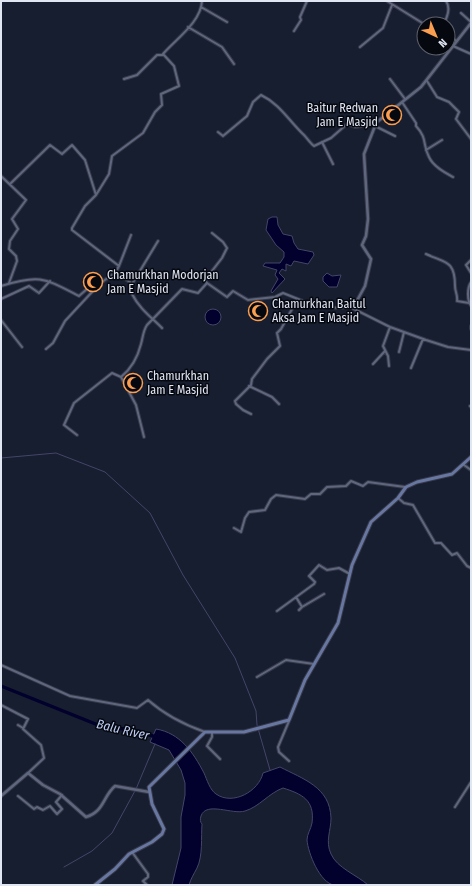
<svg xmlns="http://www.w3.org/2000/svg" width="472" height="886" font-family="'Fira Sans Condensed',sans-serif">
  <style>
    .water { fill: #02002c; stroke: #454568 }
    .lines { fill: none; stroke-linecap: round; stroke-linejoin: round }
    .stream { stroke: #454568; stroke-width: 1 }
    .river { stroke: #02002c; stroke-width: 3.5 }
    .minor-casing { stroke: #353848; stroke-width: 4 }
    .tertiary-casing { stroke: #353848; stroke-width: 4.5 }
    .secondary-casing { stroke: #353848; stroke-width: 5 }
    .minor { stroke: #5f677e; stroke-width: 2 }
    .tertiary { stroke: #5f677e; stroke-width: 2.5 }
    .secondary { stroke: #6877a1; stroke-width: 3 }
    .labels { text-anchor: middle; stroke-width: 3; stroke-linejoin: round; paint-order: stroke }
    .poi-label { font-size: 12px; fill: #e1e6f3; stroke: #060810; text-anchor: start }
    .water-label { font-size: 13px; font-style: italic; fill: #bdcdf5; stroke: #060810 }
  </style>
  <rect width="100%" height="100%" fill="#171e30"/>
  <path class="water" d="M272,217H277L278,225L283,234L292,236L294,243L298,249L313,252L314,255L308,264L294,261L291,266L286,264V271L282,269L279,273L285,279L272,293L271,291L278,279L275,275L277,270L263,266L265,263H280L284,257V252L276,245L266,230L268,219Z
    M327,273L332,276L341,275L337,287H329L323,281V277Z
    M205 317a8 8 0 1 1 16 0a8 8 0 1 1-16 0Z
    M156,729C180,733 193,752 204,773C207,780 210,790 216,794C233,806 259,791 263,773L280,767C303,779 330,787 331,818C331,831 325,841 331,854C337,868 357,875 368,885C357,885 345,886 334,885C320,883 308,853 307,840C307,834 311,829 312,823C315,800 302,794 283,788C269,793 259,807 245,811C233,815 206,801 201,816C200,819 200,822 202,824C201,837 203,856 197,868C194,874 191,878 189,885H172L181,848V817L185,795V783L181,770L169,750L150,742Z"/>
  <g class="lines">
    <path class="stream" d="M1,458L56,453L105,472L150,513L183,575L235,658L256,711L257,725L270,770
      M64,867L92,851L112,833L136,789L155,744"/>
    <path class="river" d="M1,686L98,725L137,731L156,737"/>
    <defs>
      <path id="minor" d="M387,1L424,24
        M201,7L227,22
        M461,13L471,22
        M444,24C447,17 451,8 446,1
        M188,27L222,47L234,64
        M294,31L301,20L300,17L307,1
        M448,36L457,41
        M453,46L471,54
        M360,47L383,28L392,5
        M124,79L137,75L157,55H163
        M390,79L405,99
        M427,81L437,97L449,102L459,112L456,119L471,139
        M402,102L416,123V126C428,139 422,144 429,157C433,166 444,172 453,177
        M375,126L395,136
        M218,132L223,136L247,116L253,102L261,95C280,104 289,121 304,135C307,138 310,143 314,146L331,138L347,124L355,127L376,124
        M322,142L333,164
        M426,150L442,140
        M1,176L26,200L12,219L18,229L10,241L9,249L16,256L17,261L9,283
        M10,184L50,145L62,154L72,145L85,160L96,195
        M426,254C445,263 455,260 455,286C455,292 458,295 457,301L469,303
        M471,260L466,265L471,273
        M119,266L131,235
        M471,282C467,288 467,300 471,306
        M207,283L205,280L222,258L227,248L223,242L212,233
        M132,284L158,241
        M1,286C40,274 44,278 79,296L87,289L92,292L99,284L115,273
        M1,299L29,286L39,293L50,281
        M1,320L22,347
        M471,326V329
        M162,328C151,317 139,308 132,294C130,290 132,286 130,282L115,273L119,266L72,230V228L85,206L96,195L109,174L112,156L143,133L155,112L162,105L161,94L179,86L174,66L163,54C176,39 201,22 202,1
        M46,349L53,343L65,321L92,292
        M399,352L404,332
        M373,364L385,351
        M389,366L388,356L383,346L390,327
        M411,368L423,339
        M121,377L136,405L144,437
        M249,386L272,397L279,404
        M470,406L471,407
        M251,414L243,410L236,404L235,401L251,385L252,379L267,359L280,346L277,333L281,329L297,300
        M77,435L64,425L74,403L112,373L121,377C131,369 138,356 141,344C143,337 143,331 147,325L182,289L198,293L207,283L227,297L233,291L248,300L275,297L283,293L308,303L337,308L350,307L390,327L426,340L448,347L471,350
        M464,465L471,470
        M398,498L404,503L413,505L435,543H441L452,555L457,553L467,566L471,568
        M234,528L241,532L245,518L249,512L265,510L271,499L276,495L305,499L311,494H320L327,487L346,486L351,481L363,486L368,482L405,487
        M296,597L302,607L299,610
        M302,607L324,594
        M277,611L314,584L315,582L309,576L319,565L327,570L339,568L350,574
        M1,665L70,696L137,708L148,700C165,715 185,725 205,732
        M257,677L286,660L314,664
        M1,705L28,719L23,729L41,745L44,758L28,773
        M289,721L278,747L279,752L289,761
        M18,725L23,728
        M212,732V737L207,746L220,759
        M18,796L34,809L37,807L43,810L50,806L57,814L62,809L56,802L62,795
        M455,807L471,782
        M132,852L148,874V877L143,881L147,885"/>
      <path id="tertiary" d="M353,308L365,286L371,259L362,245L366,236L368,219L364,154L375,126L377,122L421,87L471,23
        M1,796L28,773L43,785L60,794L86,817C104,812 103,796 115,786L149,792"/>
      <path id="secondary" d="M95,885L115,869L129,854L152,842L162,834L164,829L152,804L149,787L205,732H244L289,720L305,680L338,623L352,565L371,522L398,498L406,487L417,482L452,474L471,457"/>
    </defs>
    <use href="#minor" class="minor-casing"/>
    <use href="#tertiary" class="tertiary-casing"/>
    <use href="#secondary" class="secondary-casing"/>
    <use href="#minor" class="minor"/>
    <use href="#tertiary" class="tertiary"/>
    <use href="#secondary" class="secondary"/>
  </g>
  <defs>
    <symbol id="mosque-ring" viewBox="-11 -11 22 22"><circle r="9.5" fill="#060810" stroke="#fb9e50" stroke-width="1.5"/><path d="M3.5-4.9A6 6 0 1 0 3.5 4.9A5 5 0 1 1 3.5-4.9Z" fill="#fb9e50"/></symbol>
  </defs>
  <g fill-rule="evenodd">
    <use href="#mosque-ring" x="381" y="104" width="22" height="22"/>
    <use href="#mosque-ring" x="82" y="271" width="22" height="22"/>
    <use href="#mosque-ring" x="247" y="300" width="22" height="22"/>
    <use href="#mosque-ring" x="122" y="372" width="22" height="22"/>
  </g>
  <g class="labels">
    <g class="poi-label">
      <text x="378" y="112" text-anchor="end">Baitur Redwan<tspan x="378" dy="14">Jam E Masjid</tspan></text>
      <text x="107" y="279">Chamurkhan Modorjan<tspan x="107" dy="14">Jam E Masjid</tspan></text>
      <text x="272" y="308">Chamurkhan Baitul<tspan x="272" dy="14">Aksa Jam E Masjid</tspan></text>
      <text x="147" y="380">Chamurkhan<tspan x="147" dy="14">Jam E Masjid</tspan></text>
    </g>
    <g class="water-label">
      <text transform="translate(123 729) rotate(13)" y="5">Balu River</text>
    </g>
  </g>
  <rect width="472" height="886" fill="none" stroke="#e1e6f3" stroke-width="4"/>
  <g transform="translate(436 36) rotate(136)"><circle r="19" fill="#060810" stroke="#5e616b"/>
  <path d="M0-3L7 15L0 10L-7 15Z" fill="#fb9e50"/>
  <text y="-6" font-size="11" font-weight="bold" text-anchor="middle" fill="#e1e6f3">N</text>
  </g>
</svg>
